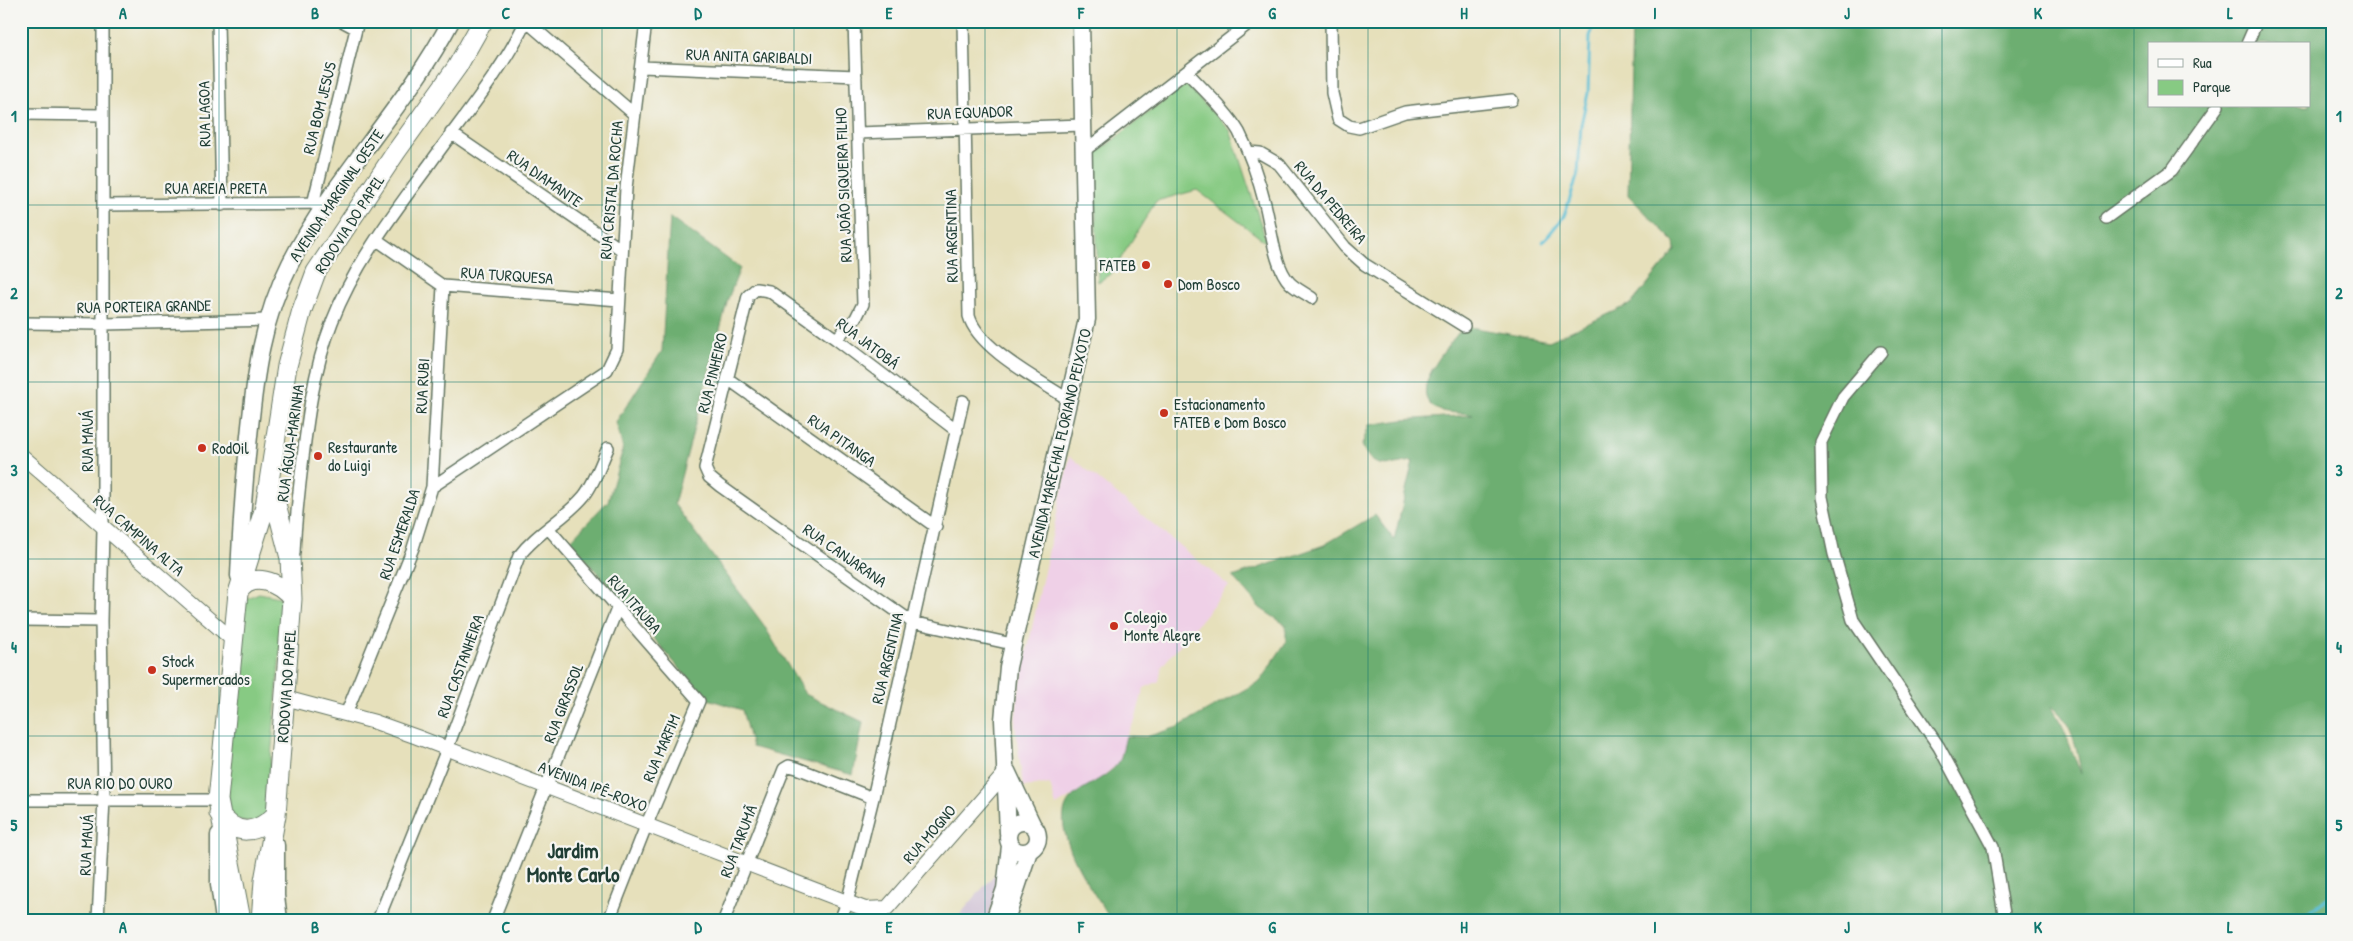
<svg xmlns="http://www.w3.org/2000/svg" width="2353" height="941" font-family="'Patrick Hand',sans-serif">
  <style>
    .built { fill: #efd0e7 }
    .industrial { fill: #cdbed3 }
    .green { fill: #87ca83; stroke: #53845c }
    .forest { fill: #6dae71; stroke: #467652; fill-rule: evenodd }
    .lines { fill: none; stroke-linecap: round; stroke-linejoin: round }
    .stream { stroke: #55bcd2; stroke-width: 3 }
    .minor-casing { stroke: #657663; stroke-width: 14 }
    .tertiary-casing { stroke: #657663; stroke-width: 16 }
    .secondary-casing { stroke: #657663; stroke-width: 19 }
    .primary-casing { stroke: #657663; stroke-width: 21 }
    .minor { stroke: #fff; stroke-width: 11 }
    .tertiary { stroke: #fff; stroke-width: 14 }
    .secondary { stroke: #fff; stroke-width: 16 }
    .primary { stroke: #fff; stroke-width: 19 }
    .grid { fill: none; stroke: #0f766e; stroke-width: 1; stroke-opacity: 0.55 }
    .poi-dot { fill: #c8321e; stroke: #f6f6f2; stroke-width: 2 }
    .labels { text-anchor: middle; stroke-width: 4.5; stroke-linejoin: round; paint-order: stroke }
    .street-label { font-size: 16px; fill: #1f3d34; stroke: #f6f6f2 }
    .poi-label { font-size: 16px; fill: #1f3d34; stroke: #f6f6f2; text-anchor: start }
    .district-label { font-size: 21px; font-weight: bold; fill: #1f3d34; stroke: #f6f6f2 }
    .neatline { fill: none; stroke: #0f766e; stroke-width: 2 }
    .grid-label { font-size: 16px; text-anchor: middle; font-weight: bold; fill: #0f766e }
  </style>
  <rect width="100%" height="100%" fill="#f6f6f2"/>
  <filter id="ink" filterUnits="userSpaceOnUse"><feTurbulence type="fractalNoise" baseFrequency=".02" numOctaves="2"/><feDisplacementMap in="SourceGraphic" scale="10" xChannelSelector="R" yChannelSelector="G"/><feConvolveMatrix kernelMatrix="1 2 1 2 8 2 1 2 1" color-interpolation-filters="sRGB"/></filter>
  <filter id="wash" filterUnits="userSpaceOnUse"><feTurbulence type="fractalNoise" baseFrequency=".0096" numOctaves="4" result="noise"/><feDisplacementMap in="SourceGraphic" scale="20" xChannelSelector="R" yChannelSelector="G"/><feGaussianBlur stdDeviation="1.12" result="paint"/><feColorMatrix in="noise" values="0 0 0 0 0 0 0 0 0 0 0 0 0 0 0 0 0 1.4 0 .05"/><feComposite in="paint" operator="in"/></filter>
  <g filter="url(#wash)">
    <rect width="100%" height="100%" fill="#e6e0bb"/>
    <path class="built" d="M1070,456L1229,586L1162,666L1159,681L1144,688L1135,720L1126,736L1119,763L1097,781L1056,806L1050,784L1023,787L1015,724L1019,690L1041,585Z"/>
    <path class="industrial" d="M1001,867L1000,884L987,920H955Z"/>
    <path class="green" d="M1185,84L1230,130L1267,243L1197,190L1156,201L1112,273L1098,282L1094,155Z
      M259,593L279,597L284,602V606L266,816L256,823L222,817L242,600Z"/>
    <path class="forest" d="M1632,21H2332V920H1111C1095,894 1042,824 1073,796C1085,785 1114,775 1121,758C1123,751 1124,743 1126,736L1146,737L1178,727L1260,681L1286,642V625L1260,608L1233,577L1324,545L1375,515L1394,540L1413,461C1389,464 1373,473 1362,445L1369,425L1402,420L1473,415C1463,412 1449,414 1439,410C1402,395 1451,343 1464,326L1549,341L1631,304L1675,250L1674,242L1628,195ZM2149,44H2309V106H2149ZM2051,706C2072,720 2078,750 2081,774L2062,725Z
      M670,217L740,268L728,299L674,504L763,624L805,694L863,722L853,775L752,747L742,710L705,698L570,541L608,501L623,449L616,422L662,351Z"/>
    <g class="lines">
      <path class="stream" d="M1543,242L1564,216L1578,174L1581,125L1588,93L1590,36L1596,21
        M2298,920L2332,895"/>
    </g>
  </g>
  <g filter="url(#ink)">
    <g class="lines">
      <defs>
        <path id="minor" d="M218,21L222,205
          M342,21L355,28
          M526,21L634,114
          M963,21L969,316C978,349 1041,381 1069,400
          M1331,21L1332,93L1338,119L1349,126L1359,128L1405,112L1512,100
          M2247,44L2257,21
          M642,67L856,76
          M1187,72C1204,91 1226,110 1239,132C1250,154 1259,180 1265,204C1271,226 1274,267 1290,283C1296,289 1305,293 1312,298
          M21,114L102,115
          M451,133L622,250
          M858,133L1083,125
          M1084,151L1252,21
          M1248,152L1260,153L1279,164L1345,247L1364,264L1464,326
          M313,204L358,21
          M104,205L329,203
          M2106,218L2172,170L2218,106
          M377,240L443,286L619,300
          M21,323L104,324L268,320
          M836,339L856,318L863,304L854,21
          M1881,352L1843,397L1821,442L1822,497L1834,554L1853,620L1939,747L1993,847L2005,920
          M728,379L936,527
          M957,431L836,339L769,291L756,289L748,296L705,468L709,477L720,486L912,622L1012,644
          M432,487L443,286
          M548,528L699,701L646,826L609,920
          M294,553C295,526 298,500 301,474C307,422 313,371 332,322C354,265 393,214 429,165C462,118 501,73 526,21
          M21,620L101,621
          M346,714L413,548L432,487L607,370L617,349L626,188L646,21
          M21,800H218
          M98,920L104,799L101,621L103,528V21
          M378,920L447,749L519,556C537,532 565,519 584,496C595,482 601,463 608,448
          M493,920L617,609
          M724,920L784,769L789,766L797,768L873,798
          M840,920L847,903L873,798L963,401
          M878,920L887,908"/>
        <path id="tertiary" d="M21,455L234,641
          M285,698L375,722L417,737L865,909L887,908L1007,771"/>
        <path id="secondary" d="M239,576C241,529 244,483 249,436C255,376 262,319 290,264C334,177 406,107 451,21
          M1007,771L1033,826
          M1008 837a15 15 0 1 1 30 0a15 15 0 1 1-30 0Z
          M1008,833L1003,720L1008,667L1087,319L1081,21
          M219,835V884L224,920
          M276,845V896L279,920
          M1009,911L1029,851
          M994,920L1005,889L1010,846"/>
        <path id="primary" d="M238,593C249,570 281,582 292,599
          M219,813C236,837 256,834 276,815
          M241,920L218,800L238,593L265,507L287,366L302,310L316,272L396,152L457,67L483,21
          M261,920L264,881L276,815L292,599L290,558L275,500V486"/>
      </defs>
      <use href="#minor" class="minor-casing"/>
      <use href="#tertiary" class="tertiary-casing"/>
      <use href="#secondary" class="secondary-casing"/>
      <use href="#primary" class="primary-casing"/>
      <use href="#minor" class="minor"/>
      <use href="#tertiary" class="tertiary"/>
      <use href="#secondary" class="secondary"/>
      <use href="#primary" class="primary"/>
    </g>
  </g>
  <path class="grid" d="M219,21V920M411,21V920M602,21V920M794,21V920M985,21V920M1177,21V920M1368,21V920M1560,21V920M1751,21V920M1942,21V920M2134,21V920M21,205H2332M21,382H2332M21,559H2332M21,736H2332"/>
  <g class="poi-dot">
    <circle cx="1146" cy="265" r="5"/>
    <circle cx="1168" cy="284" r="5"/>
    <circle cx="1164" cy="413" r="5"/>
    <circle cx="202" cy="448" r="5"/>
    <circle cx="318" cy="456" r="5"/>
    <circle cx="1114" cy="626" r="5"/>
    <circle cx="152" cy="670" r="5"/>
  </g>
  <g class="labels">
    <g class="street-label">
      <text transform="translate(749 56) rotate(2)" y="6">RUA ANITA GARIBALDI</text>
      <text transform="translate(319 108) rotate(-76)" y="6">RUA BOM JESUS</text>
      <text transform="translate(970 112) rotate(-2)" y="6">RUA EQUADOR</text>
      <text transform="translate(204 114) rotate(-91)" y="6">RUA LAGOA</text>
      <text transform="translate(545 178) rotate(35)" y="6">RUA DIAMANTE</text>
      <text transform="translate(843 185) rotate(-92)" y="6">RUA JOÃO SIQUEIRA FILHO</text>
      <text x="216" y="194">RUA AREIA PRETA</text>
      <text transform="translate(611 190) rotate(-85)" y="6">RUA CRISTAL DA ROCHA</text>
      <text transform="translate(336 195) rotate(-56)" y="6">AVENIDA MARGINAL OESTE</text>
      <text transform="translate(1331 202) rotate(50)" y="6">RUA DA PEDREIRA</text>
      <text transform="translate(349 224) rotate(-57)" y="6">RODOVIA DO PAPEL</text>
      <text transform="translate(951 236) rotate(-91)" y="6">RUA ARGENTINA</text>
      <text transform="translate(507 275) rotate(4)" y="6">RUA TURQUESA</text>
      <text transform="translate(144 306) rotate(-1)" y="6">RUA PORTEIRA GRANDE</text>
      <text transform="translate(868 343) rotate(37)" y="6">RUA JATOBÁ</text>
      <text transform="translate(712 373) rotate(-76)" y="6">RUA PINHEIRO</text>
      <text transform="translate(422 386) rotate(-87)" y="6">RUA RUBI</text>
      <text transform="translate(842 440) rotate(35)" y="6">RUA PITANGA</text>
      <text transform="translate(87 441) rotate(-90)" y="6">RUA MAUÁ</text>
      <text transform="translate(290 443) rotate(-82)" y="6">RUA ÁGUA-MARINHA</text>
      <text transform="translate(1059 443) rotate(-77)" y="6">AVENIDA MARECHAL FLORIANO PEIXOTO</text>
      <text transform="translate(399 534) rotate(-71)" y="6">RUA ESMERALDA</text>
      <text transform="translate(139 535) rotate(41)" y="6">RUA CAMPINA ALTA</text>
      <text transform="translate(845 555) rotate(35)" y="6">RUA CANJARANA</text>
      <text transform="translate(635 604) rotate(49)" y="6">RUA ITAUBA</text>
      <text transform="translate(887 658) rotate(-77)" y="6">RUA ARGENTINA</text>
      <text transform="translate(460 666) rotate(-70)" y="6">RUA CASTANHEIRA</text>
      <text transform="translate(286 686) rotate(-86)" y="6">RODOVIA DO PAPEL</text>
      <text transform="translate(563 703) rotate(-69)" y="6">RUA GIRASSOL</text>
      <text transform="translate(661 748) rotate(-67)" y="6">RUA MARFIM</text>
      <text x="120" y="789">RUA RIO DO OURO</text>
      <text transform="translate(593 786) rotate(21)" y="6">AVENIDA IPÊ-ROXO</text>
      <text transform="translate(929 834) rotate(-49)" y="6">RUA MOGNO</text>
      <text transform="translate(738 841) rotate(-69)" y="6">RUA TARUMÃ</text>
      <text transform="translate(86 845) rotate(-87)" y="6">RUA MAUÁ</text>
    </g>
    <g class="poi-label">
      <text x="1136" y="271" text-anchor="end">FATEB</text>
      <text x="1178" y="290">Dom Bosco</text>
      <text x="1174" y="410">Estacionamento<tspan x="1174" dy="18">FATEB e Dom Bosco</tspan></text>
      <text x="328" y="453">Restaurante<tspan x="328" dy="18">do Luigi</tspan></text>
      <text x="212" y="454">RodOil</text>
      <text x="1124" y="623">Colegio<tspan x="1124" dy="18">Monte Alegre</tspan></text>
      <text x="162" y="667">Stock<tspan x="162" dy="18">Supermercados</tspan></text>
    </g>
    <g class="district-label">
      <text x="573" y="858">Jardim<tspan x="573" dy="24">Monte Carlo</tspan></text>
    </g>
  </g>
  <rect width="2353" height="941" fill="none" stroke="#f6f6f2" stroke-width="55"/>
  <rect x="2148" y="42" width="162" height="65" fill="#f6f6f2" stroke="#a0aca6"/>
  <rect x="2158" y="59" width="25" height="8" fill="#ffffff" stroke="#a0aca6"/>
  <text x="2193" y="68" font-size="15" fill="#1f3d34">Rua</text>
  <rect x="2158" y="80" width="25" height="15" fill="#87ca83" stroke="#a0aca6"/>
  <text x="2193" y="92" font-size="15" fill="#1f3d34">Parque</text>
  <rect x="28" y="28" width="2298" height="886" class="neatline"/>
  <g class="grid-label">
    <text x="123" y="19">A</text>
    <text x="315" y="19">B</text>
    <text x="506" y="19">C</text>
    <text x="698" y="19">D</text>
    <text x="889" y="19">E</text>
    <text x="1081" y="19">F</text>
    <text x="1272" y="19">G</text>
    <text x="1464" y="19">H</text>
    <text x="1655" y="19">I</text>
    <text x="1847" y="19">J</text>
    <text x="2038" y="19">K</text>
    <text x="2230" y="19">L</text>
    <text x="14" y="122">1</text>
    <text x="2339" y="122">1</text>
    <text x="14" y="299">2</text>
    <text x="2339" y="299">2</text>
    <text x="14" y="476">3</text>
    <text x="2339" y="476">3</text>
    <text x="14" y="653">4</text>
    <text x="2339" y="653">4</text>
    <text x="14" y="831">5</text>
    <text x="2339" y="831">5</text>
    <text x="123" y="933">A</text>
    <text x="315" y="933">B</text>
    <text x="506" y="933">C</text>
    <text x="698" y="933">D</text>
    <text x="889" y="933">E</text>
    <text x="1081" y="933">F</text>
    <text x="1272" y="933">G</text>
    <text x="1464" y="933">H</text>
    <text x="1655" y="933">I</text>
    <text x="1847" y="933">J</text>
    <text x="2038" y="933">K</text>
    <text x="2230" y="933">L</text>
  </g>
</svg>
